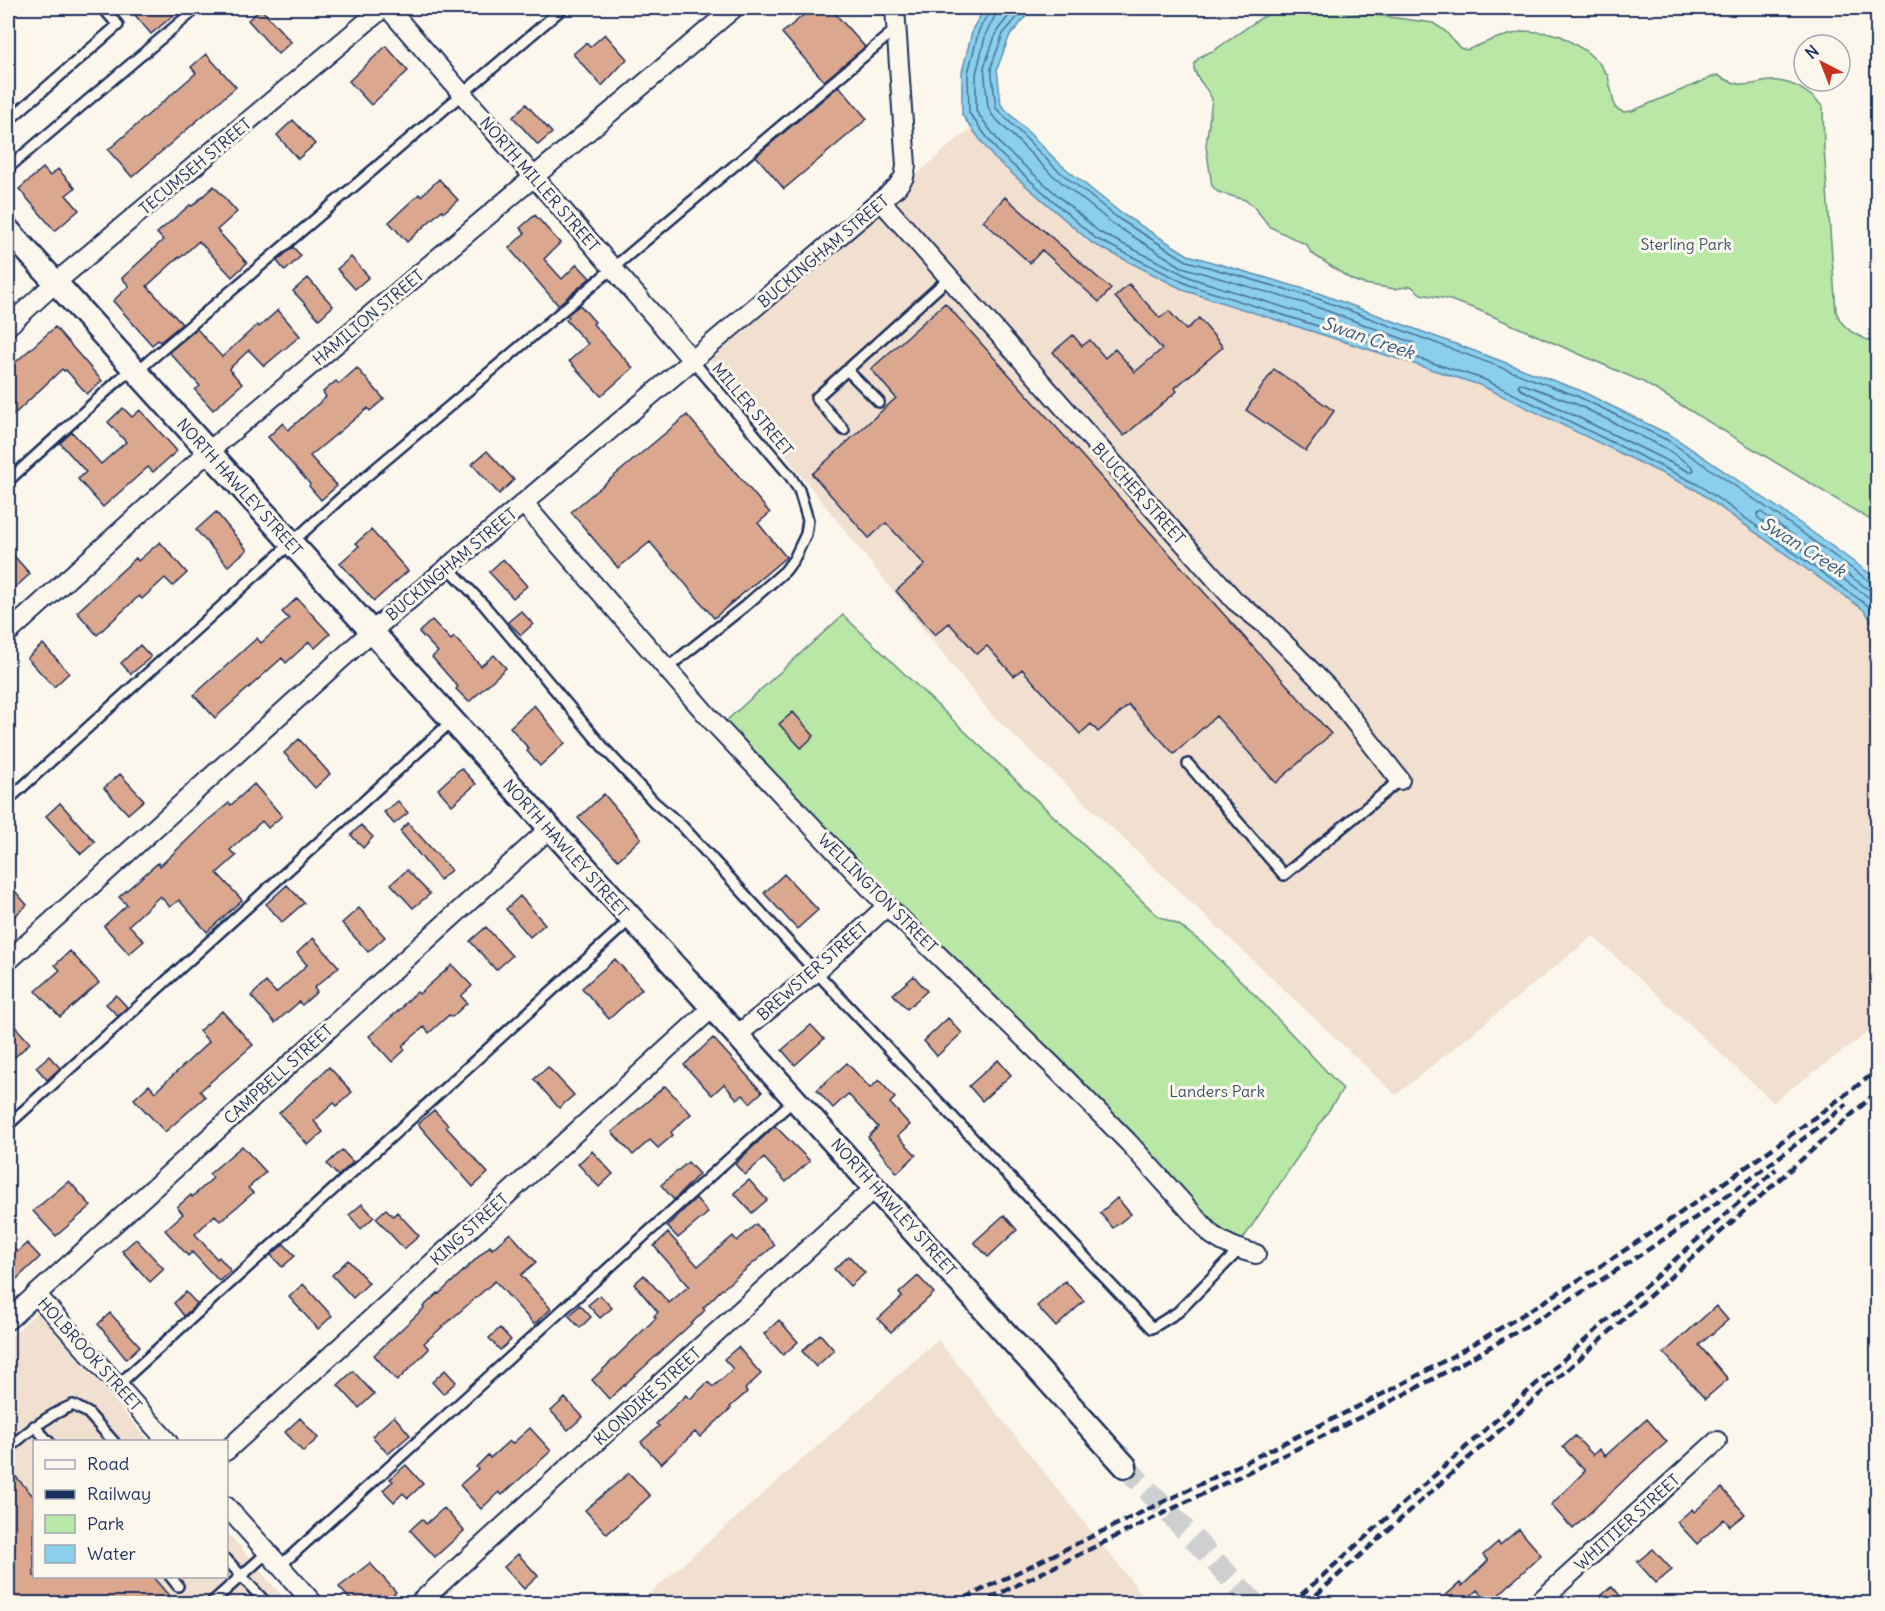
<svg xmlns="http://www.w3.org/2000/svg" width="1885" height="1611" font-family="Delius,sans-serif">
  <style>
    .built { fill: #f1dfd0 }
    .green { fill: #b8e7a6; stroke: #6a8b82; stroke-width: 1.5 }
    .water { fill: #8acfec; stroke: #5e8fb3; stroke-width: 1.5 }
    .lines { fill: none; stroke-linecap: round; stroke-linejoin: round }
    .shore { stroke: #476f97; stroke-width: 1.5 }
    .building { fill: #dba78f; stroke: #1b2f5e; stroke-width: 1.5 }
    .tertiary-tunnel { stroke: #cecfd0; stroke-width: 22; stroke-dasharray: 22 11; stroke-linecap: butt }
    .service-casing { stroke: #1b2f5e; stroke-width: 14 }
    .minor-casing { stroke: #1b2f5e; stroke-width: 22 }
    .tertiary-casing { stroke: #1b2f5e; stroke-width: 27 }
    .service { stroke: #fbf7ec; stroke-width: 9 }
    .minor { stroke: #fbf7ec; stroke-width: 18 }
    .tertiary { stroke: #fbf7ec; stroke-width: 22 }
    .rail { stroke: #1b2f5e; stroke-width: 4.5; stroke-dasharray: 9 4.5; stroke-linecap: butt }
    .labels { text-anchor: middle; stroke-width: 6; stroke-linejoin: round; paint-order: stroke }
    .street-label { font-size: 16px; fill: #1b2f5e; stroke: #fbf7ec }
    .park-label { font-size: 16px; fill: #3a546c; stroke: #fbf7ec }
    .water-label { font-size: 18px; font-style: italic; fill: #375782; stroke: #fbf7ec }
  </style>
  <rect width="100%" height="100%" fill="#fbf7ec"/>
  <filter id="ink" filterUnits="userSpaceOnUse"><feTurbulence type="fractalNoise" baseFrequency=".0167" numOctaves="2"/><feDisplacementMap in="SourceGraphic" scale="12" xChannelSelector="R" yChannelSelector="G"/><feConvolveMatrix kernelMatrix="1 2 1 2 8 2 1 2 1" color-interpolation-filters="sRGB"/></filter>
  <g filter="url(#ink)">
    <path class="built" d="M1001,105L1059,163L1122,214L1188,255L1318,293L1579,390L1671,436L1877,580V1026L1773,1102L1593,936L1396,1095L991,714L710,361L949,146Z
      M37,1312L149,1441L34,1442V1576H226L227,1532L288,1603L8,1604V1340Z
      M938,1340L1149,1603H639Z"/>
    <path class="green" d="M1294,8L1338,10L1433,23L1444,30L1460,48L1467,50L1494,39L1524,31L1550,33L1561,36L1586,51L1599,63L1608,76L1615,108L1623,112L1632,111L1717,75C1726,80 1734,84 1745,85C1756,85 1767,79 1778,81C1797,83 1811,94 1823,107L1824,149L1836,311C1842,331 1859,336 1877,344V524L1643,382L1476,309L1447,299L1421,294L1411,286L1395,289L1364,284L1352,280L1311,253L1307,245L1270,227L1254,207L1245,200L1218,192L1212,186L1206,146L1212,99C1204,80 1175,64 1213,51L1261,18L1279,9Z
      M843,615L1158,916L1179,925L1206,946L1260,1000L1343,1089L1239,1245L1227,1240L1006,1009L884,890L725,722Z"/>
    <path class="water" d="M985,8H1033L1009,37L997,69L1001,105L1059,163L1122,214L1188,255L1318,293L1579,390L1672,436L1780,509L1876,578L1878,580L1877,629L1864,610L1696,490L1480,385L1186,291L1092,243L993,157L962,115V72L973,28Z"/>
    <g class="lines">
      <path class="shore" d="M989,8V12L979,30L968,73L969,113L998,152L1095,238L1189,285L1483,379L1699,485L1867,605L1878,619
        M997,8L996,14L986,33L976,74V111L1003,147L1099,232L1191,278L1412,348H1415L1414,343L1314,306L1182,267L1113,224L1050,173L992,115L988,107L984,67L997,31L1015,8
        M1025,8L1003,34L991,67L996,108L1055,168L1119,219L1187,261L1316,298L1577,396L1669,441L1776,514L1872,583L1878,584
        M1520,383L1574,403L1665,448L1693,467L1694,470L1690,472L1520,389L1518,386Z
        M1878,591L1868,589L1772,520L1761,512L1757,513L1758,518L1871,599L1878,606"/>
    </g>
    <path class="building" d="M129,8H182L151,34Z
      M812,8H830L865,47L824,81L782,33Z
      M261,9L291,42L278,54L248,20Z
      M605,34L627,59L602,86L573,54L586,43L590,47Z
      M386,46L408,71L371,105L349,81Z
      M206,54L236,87L132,177L108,150L196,73L191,67Z
      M839,86L867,119L784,189L756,156Z
      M526,104L552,133L538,145L513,117Z
      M293,120L315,144L298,159L277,135Z
      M43,168L50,176L58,169L75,188L66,195L79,210L55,231L19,189Z
      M439,179L458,200L444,212L442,210L407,242L389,222L419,194L421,196Z
      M214,186L237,212L217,230L247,263L232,277L199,241L180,258L179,257L147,286L182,324L160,342L158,340L152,345L113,301L129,286L122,278L163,240L157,233L190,205L192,206Z
      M1005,197L1111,289L1099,302L1042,250L1030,263L983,221Z
      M535,215L560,243L544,259L562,279L577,264L590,278L558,305L509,248L525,233L520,228Z
      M293,247L301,256L285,271L277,261Z
      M351,257L369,277L355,289L337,269Z
      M308,278L333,306L319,319L293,291Z
      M1129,284L1160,318L1169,311L1186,330L1199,318L1223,347L1175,388L1177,391L1124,436L1053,352L1073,335L1082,346L1090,340L1105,358L1115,349L1135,372L1162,349L1115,297Z
      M945,303L1331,734L1276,783L1216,716L1174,754L1129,705L1098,732L1091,724L1080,734L1022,669L1014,676L987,646L977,654L949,623L935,635L896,591L925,565L886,523L869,538L812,474L896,398L871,369Z
      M580,305L595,322L593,324L633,368L601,396L569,361L588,344L566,320L569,317L567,315Z
      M278,310L300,336L264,366L249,350L229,369L242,384L213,410L195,390L200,386L169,352L197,329L222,357L257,325L259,327Z
      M55,327L102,381L87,394L66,370L64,371L62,369L8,420V369Z
      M357,368L384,399L370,411L368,408L310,456L337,486L321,500L309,486L310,484L268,437L283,423L288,430L326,397L323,392L336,381L339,384Z
      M1274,369L1334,411L1306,451L1246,410Z
      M123,408L132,417L140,410L177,451L153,472L148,467L103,507L78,479L86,472L60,443L72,432L101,464L126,442L108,422Z
      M687,415L770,513L758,523L786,557L714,618L650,542L618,568L571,512Z
      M487,451L514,480L499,494L472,464Z
      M216,512L247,550L228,566L196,530Z
      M371,530L408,571L374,601L340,563L359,546L356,543Z
      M160,542L187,573L173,586L165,578L142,599L139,596L97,635L77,612L136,558L138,561Z
      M8,549L30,574L8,594Z
      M503,559L527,586L513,598L489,572Z
      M297,598L330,634L315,648L309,642L286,663L282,658L215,718L194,695L257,638L261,643L289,619L282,612Z
      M521,611L533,624L521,635L508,622Z
      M432,620L451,640L454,637L481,666L494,655L506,668L469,702L456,689L458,687L432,657L438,652L419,632Z
      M43,644L69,673L54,687L27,658Z
      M140,645L151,657L131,674L121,663Z
      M534,705L565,743L540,766L527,751L529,749L510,727Z
      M793,712L814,736L801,748L779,724Z
      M299,739L330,774L315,788L284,753Z
      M461,768L476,784L452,805L438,789Z
      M120,774L144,800L128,814L104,788Z
      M254,784L282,816L268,828L262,821L230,850L236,856L217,873L242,900L207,932L179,900L170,907L160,896L129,925L144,941L129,954L104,926L127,905L119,897L158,863L160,866L206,822L229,803L231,805Z
      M604,794L641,838L618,860L578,818Z
      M398,801L408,813L394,824L384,812Z
      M60,803L95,842L81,854L46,816Z
      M408,823L451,870L440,880L400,831Z
      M361,825L373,837L363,848L351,835Z
      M407,870L430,894L413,908L391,884Z
      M784,874L818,910L797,929L764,893Z
      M8,883L27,905L8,922Z
      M287,885L304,903L282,922L266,904Z
      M520,896L545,924L530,937L506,909Z
      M359,908L385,937L368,952L342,923Z
      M486,927L512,956L496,970L470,941Z
      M313,938L339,967L314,988L317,992L302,1005L299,1002L275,1023L251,996L266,982L276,993L307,965L297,953Z
      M70,951L99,983L60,1017L36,991L60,970L55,965Z
      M615,959L642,989L609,1019L582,988Z
      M452,965L472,986L461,996L467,1003L452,1017L449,1015L429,1033L424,1027L402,1046L405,1050L392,1062L369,1036L404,1006L403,1005L417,992L419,994Z
      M914,976L927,991L907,1009L893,994Z
      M116,995L127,1007L118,1016L106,1004Z
      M222,1011L253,1045L200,1091L205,1097L165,1132L134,1099L149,1085L155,1092L209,1042L199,1031Z
      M948,1018L962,1033L937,1056L924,1041Z
      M8,1019L30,1043L14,1058L8,1050Z
      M811,1025L824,1039L795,1065L782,1050Z
      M713,1038L762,1092L750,1103L743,1095L737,1099L724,1084L712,1095L684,1065Z
      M49,1056L60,1068L47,1080L36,1067Z
      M998,1060L1011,1075L982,1101L969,1086Z
      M847,1063L870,1088L879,1080L895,1098L890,1103L910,1125L898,1136L916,1155L897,1173L868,1137L878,1127L848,1094L833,1108L817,1090Z
      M329,1067L352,1092L337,1106L334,1103L314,1121L323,1132L308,1145L279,1113Z
      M548,1067L574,1095L559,1108L534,1079Z
      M665,1086L691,1114L671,1132L673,1135L658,1148L650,1140L633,1155L612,1132Z
      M434,1110L448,1125L446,1127L488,1173L473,1187L418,1124Z
      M775,1126L810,1161L786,1182L764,1158L745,1175L735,1164Z
      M242,1146L266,1172L248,1188L253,1193L238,1206L220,1221L215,1215L195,1234L217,1259L219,1257L231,1271L219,1281L192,1252L188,1256L165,1230L183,1214L177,1207L191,1195L192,1197L213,1178L209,1174Z
      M342,1150L353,1162L338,1176L327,1164Z
      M592,1151L613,1174L599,1187L578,1164Z
      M688,1162L699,1174L674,1200L661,1185Z
      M749,1180L767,1200L752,1213L734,1193Z
      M69,1181L91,1206L56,1236L33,1211Z
      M696,1198L708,1213L678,1238L667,1226Z
      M1117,1198L1131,1214L1113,1228L1100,1213Z
      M362,1204L374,1217L361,1229L349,1215Z
      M386,1209L393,1216L397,1212L419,1236L404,1249L376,1218Z
      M1004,1215L1017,1230L988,1257L974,1242Z
      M756,1224L775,1245L720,1291L703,1308L705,1310L689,1326L609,1399L592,1380L656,1318L654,1316L658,1312L634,1284L644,1275L669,1303L689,1286L654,1246L668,1233L698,1266L733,1236L737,1241Z
      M510,1233L536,1262L521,1275L551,1309L534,1324L495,1281L424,1343L429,1349L397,1381L374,1355L424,1308L423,1307L438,1293L439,1294L490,1246L492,1249Z
      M136,1239L164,1269L150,1282L122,1251Z
      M8,1241L17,1252L27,1243L40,1257L8,1287Z
      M284,1244L295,1256L282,1267L271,1255Z
      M849,1256L865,1273L850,1286L834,1269Z
      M348,1260L369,1283L353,1298L332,1275Z
      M918,1276L934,1293L891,1332L878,1319L902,1297L899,1293Z
      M1065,1281L1084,1301L1056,1327L1037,1306Z
      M303,1284L332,1316L318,1329L289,1297Z
      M186,1292L197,1304L184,1316L174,1303Z
      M600,1295L612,1308L600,1318L588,1305Z
      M580,1305L591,1317L580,1328L569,1316Z
      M1716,1306L1728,1320L1699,1345L1728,1379L1705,1399L1664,1353Z
      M110,1313L140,1346L126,1359L98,1324Z
      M779,1320L798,1342L783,1355L764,1334Z
      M500,1328L511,1340L500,1350L489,1338Z
      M820,1334L834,1350L816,1367L802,1351Z
      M738,1347L761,1374L745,1389L747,1392L730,1407L731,1408L700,1437L695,1432L661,1464L641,1442L659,1426L656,1424L686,1395L690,1399L708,1382L713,1387L733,1369L724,1359Z
      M445,1370L456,1382L443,1394L432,1382Z
      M353,1371L374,1394L359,1408L338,1385Z
      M565,1398L583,1417L568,1430L551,1411Z
      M394,1416L410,1435L388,1454L372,1436Z
      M300,1418L318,1438L303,1452L285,1432Z
      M1647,1419L1667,1442L1626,1478L1573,1529L1551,1505L1585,1471L1563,1447L1575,1436L1593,1455L1599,1449L1605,1456Z
      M530,1428L551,1451L502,1495L499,1492L481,1509L460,1485L478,1469L476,1467L488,1455L490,1458L509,1441L512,1444Z
      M406,1465L423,1484L408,1498L403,1493L394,1502L383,1490L393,1481L390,1479Z
      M8,1468L34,1497V1576H152L176,1604H8Z
      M629,1473L650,1496L607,1534L585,1510Z
      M1722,1488L1745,1514L1730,1526L1724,1519L1697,1544L1677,1522L1692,1509L1694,1512Z
      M444,1508L464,1531L435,1557L410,1530L422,1519L426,1524Z
      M1519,1529L1541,1555L1490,1603L1477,1590L1462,1604H1436L1460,1583L1462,1586L1488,1561L1483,1555L1498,1542L1500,1545Z
      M1653,1549L1672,1570L1656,1583L1637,1562Z
      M518,1554L538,1576L524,1589L504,1567Z
      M370,1563L396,1592L383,1604H354L339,1587Z
      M1612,1586L1627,1604H1592Z"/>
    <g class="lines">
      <path class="tertiary-tunnel" d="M1125,1466L1255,1604"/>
      <defs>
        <path id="service" d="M8,121L118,25L103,8
          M8,168L197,8
          M847,370L879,402
          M136,372L563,8
          M844,430L816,398L949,278
          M8,481L132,368
          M448,567L484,605L603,747L654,802L682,826L816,972L1152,1328L1178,1312L1239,1250
          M667,668L745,606L785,571L794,559L806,534L808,520L799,490L790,476L693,361
          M1188,764L1284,875L1400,780
          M8,800L343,496L896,29
          M8,1125L452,721
          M118,1385L631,919
          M34,1426L49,1442
          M8,1449C28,1431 47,1416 73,1405L88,1413L114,1442
          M226,1559L267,1604
          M280,1566L794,1100
          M170,1576L178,1586
          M210,1604L268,1552"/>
        <path id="minor" d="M388,8L693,361
          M882,202L1235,601L1267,626L1328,688L1400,780
          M8,326L55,283L383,8
          M523,503L714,723L809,823L887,906L1053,1066L1128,1142L1212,1235C1226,1245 1239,1250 1256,1254
          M8,633L208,452L734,8
          M8,961L371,632L897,187L904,177L906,166L895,8
          M737,1035L816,972L887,906
          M36,1294L168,1442
          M8,1320L549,829
          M226,1451L712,1008
          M226,1506L314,1604
          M418,1604L876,1187
          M1537,1604L1717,1441"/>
        <path id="tertiary" d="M8,230C380,642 755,1052 1125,1466"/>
      </defs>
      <use href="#service" class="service-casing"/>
      <use href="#minor" class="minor-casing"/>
      <use href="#tertiary" class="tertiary-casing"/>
      <use href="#service" class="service"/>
      <use href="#minor" class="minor"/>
      <use href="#tertiary" class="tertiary"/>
      <path class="rail" d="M953,1604C1062,1550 1173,1498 1282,1444C1330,1420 1379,1397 1426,1371C1584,1283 1733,1180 1878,1070
        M978,1604C1060,1564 1141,1524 1223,1484C1293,1451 1363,1417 1431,1380C1576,1301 1718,1209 1847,1104
        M1291,1604L1776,1169
        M1306,1604L1878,1091"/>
    </g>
  </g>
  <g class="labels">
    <g class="street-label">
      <text transform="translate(195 166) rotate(-40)" y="6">TECUMSEH STREET</text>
      <text transform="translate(540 184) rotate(49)" y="6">NORTH MILLER STREET</text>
      <text transform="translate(823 251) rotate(-40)" y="6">BUCKINGHAM STREET</text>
      <text transform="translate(368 317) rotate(-40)" y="6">HAMILTON STREET</text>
      <text transform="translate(753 409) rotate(50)" y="6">MILLER STREET</text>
      <text transform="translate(240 487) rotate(48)" y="6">NORTH HAWLEY STREET</text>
      <text transform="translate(1139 493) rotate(48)" y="6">BLUCHER STREET</text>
      <text transform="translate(451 564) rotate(-40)" y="6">BUCKINGHAM STREET</text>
      <text transform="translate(566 848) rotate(48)" y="6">NORTH HAWLEY STREET</text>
      <text transform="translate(878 893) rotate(45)" y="6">WELLINGTON STREET</text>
      <text transform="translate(812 971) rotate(-41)" y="6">BREWSTER STREET</text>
      <text transform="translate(278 1074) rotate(-42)" y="6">CAMPBELL STREET</text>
      <text transform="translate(894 1207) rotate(48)" y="6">NORTH HAWLEY STREET</text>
      <text transform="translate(469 1229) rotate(-42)" y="6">KING STREET</text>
      <text transform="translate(90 1354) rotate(48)" y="6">HOLBROOK STREET</text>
      <text transform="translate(647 1396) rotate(-42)" y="6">KLONDIKE STREET</text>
      <text transform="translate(1627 1522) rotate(-42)" y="6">WHITTIER STREET</text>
    </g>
    <g class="park-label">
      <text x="1686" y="250">Sterling Park</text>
      <text x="1217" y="1097">Landers Park</text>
    </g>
    <g class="water-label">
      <text transform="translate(1368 338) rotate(19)" y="6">Swan Creek</text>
      <text transform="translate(1803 547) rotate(32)" y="6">Swan Creek</text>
    </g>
  </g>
  <rect width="1885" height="1611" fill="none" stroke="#fbf7ec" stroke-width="30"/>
  <rect x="15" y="15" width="1855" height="1581" fill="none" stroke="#1b2f5e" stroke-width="2" filter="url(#ink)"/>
  <rect x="33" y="1440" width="195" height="138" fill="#fbf7ec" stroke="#a1a7b3" stroke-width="1.5"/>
  <rect x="45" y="1460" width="30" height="9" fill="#fbf7ec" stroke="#a1a7b3" stroke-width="1.5"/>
  <text x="87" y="1470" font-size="18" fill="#1b2f5e">Road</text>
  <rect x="45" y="1490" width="30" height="9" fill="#1b2f5e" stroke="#a1a7b3" stroke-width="1.5"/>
  <text x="87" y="1500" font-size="18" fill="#1b2f5e">Railway</text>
  <rect x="45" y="1515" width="30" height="18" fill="#b8e7a6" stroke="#a1a7b3" stroke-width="1.5"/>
  <text x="87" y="1530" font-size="18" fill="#1b2f5e">Park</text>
  <rect x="45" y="1545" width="30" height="18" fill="#8acfec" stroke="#a1a7b3" stroke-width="1.5"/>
  <text x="87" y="1560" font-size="18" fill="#1b2f5e">Water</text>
  <g transform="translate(1822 63) rotate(318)"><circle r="28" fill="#fbf7ec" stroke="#a1a7b3" stroke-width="1.5"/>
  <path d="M0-4.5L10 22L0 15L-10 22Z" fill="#c8321e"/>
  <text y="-9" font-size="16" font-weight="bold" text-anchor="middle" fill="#1b2f5e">N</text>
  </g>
</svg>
